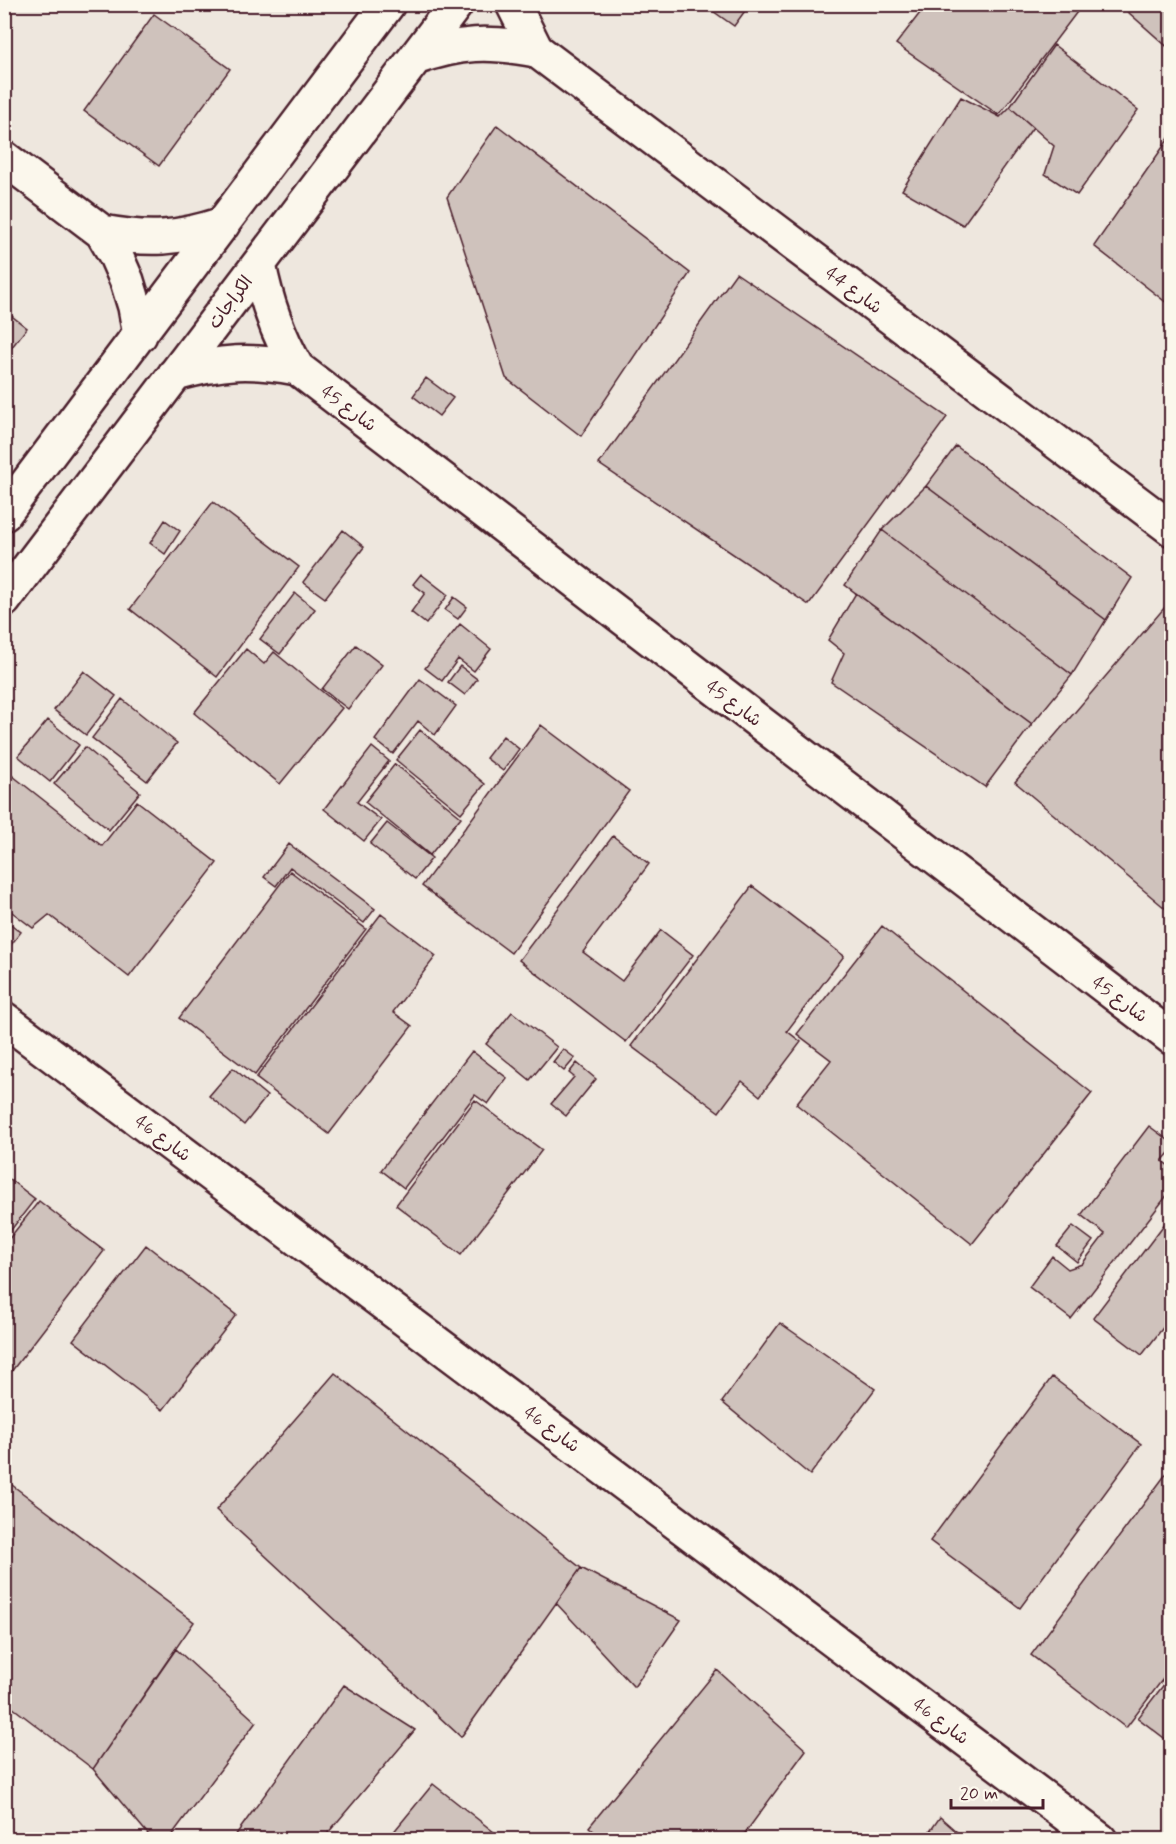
<svg xmlns="http://www.w3.org/2000/svg" width="1176" height="1844" font-family="Mynerve,'Playpen Sans Arabic',sans-serif">
  <style>
    .built { fill: #eee7de }
    .building { fill: #cfc2bc; stroke: #4a1f2b; stroke-width: 1.5 }
    .lines { fill: none; stroke-linecap: round; stroke-linejoin: round }
    .minor-casing { stroke: #4a1f2b; stroke-width: 38 }
    .minor { stroke: #fbf7ec; stroke-width: 33 }
    .labels { text-anchor: middle; stroke-width: 4.5; stroke-linejoin: round; paint-order: stroke }
    .street-label { font-size: 18px; fill: #4a1f2b; stroke: #fbf7ec }
  </style>
  <rect width="100%" height="100%" fill="#fbf7ec"/>
  <filter id="ink" filterUnits="userSpaceOnUse"><feTurbulence type="fractalNoise" baseFrequency=".0167" numOctaves="2"/><feDisplacementMap in="SourceGraphic" scale="12" xChannelSelector="R" yChannelSelector="G"/><feConvolveMatrix kernelMatrix="1 2 1 2 8 2 1 2 1" color-interpolation-filters="sRGB"/></filter>
  <g filter="url(#ink)">
    <path class="built" d="M5,5H1171V1839H5Z"/>
    <path class="building" d="M703,4H750L734,26Z
      M927,4H1083L999,115L896,44Z
      M1119,4H1172V51Z
      M154,14L230,69L159,166L84,111Z
      M1054,45L1138,110L1077,195L1045,174L1054,146L1010,107Z
      M961,97L1000,117L1010,107L1033,127L963,225L902,190Z
      M497,125L690,273L581,436L506,378L447,197Z
      M1172,134V307L1094,246Z
      M736,273L947,417L809,605L599,464Z
      M4,310L27,328L4,357Z
      M426,378L453,398L439,416L413,396Z
      M956,446L1132,578L1106,620L926,486Z
      M926,486L1106,620L1072,675L882,530Z
      M213,502L299,567L217,677L130,609Z
      M165,520L180,531L165,554L150,543Z
      M343,530L364,547L325,598L303,582Z
      M882,530L1072,675L1032,724L845,585Z
      M421,574L448,595L426,624L411,612L425,593L413,584Z
      M295,593L315,609L280,654L260,639Z
      M856,593L1032,724L985,787L831,682L844,653L828,640Z
      M454,597L467,607L458,619L445,610Z
      M1171,600L1172,601V914L1015,782Z
      M460,624L491,649L474,671L458,659L442,681L425,668Z
      M356,645L382,665L348,709L322,689Z
      M246,649L264,664L274,652L342,708L280,784L194,713Z
      M460,666L477,679L465,695L448,682Z
      M84,671L116,696L86,735L54,710Z
      M420,679L456,706L435,735L418,721L393,754L375,740Z
      M122,699L177,743L147,781L92,738Z
      M48,720L79,745L50,782L18,756Z
      M541,725L629,791L511,953L422,886Z
      M420,730L485,784L461,813L396,760Z
      M503,736L519,749L503,771L486,758Z
      M85,747L140,792L109,830L54,784Z
      M372,747L389,761L357,802L381,820L364,841L324,809Z
      M395,764L461,817L430,855L365,802Z
      M4,769L102,846L137,801L217,863L129,977L49,915L33,928L4,906Z
      M387,823L432,858L415,879L370,844Z
      M613,836L649,864L583,952L622,981L661,930L693,955L626,1042L519,960Z
      M289,844L375,909L364,923L290,867L276,886L264,877Z
      M290,871L366,929L255,1075L179,1018Z
      M752,886L844,956L787,1031L801,1042L760,1096L742,1081L719,1112L631,1046Z
      M381,914L436,956L393,1012L412,1026L329,1134L256,1078Z
      M4,919L21,932L7,950L4,948Z
      M882,926L1092,1093L972,1244L796,1104L831,1060L797,1034Z
      M512,1012L557,1047L530,1080L486,1044Z
      M563,1049L575,1058L564,1071L553,1062Z
      M472,1051L507,1078L488,1104L475,1095L404,1188L381,1170Z
      M577,1063L596,1079L566,1116L551,1104L574,1077L569,1073Z
      M233,1068L267,1096L244,1125L209,1096Z
      M475,1100L542,1150L461,1255L396,1205Z
      M1149,1126L1172,1143V1155L1169,1153L1162,1161L1172,1168V1189L1071,1319L1029,1287L1052,1256L1068,1269L1082,1264L1105,1234L1081,1215Z
      M4,1175L35,1199L4,1239Z
      M39,1201L104,1251L4,1381V1245Z
      M1172,1214V1316L1142,1355L1093,1318Z
      M1073,1226L1093,1241L1077,1262L1057,1246Z
      M146,1245L236,1315L163,1410L73,1340Z
      M780,1323L875,1389L810,1475L722,1402Z
      M335,1373L581,1568L461,1737L216,1510Z
      M1052,1377L1141,1444L1020,1608L930,1541Z
      M1172,1466V1667L1126,1728L1031,1655Z
      M4,1479L194,1622L93,1769L4,1701Z
      M581,1568L681,1620L634,1687L556,1603Z
      M176,1649L256,1722L168,1840H153L93,1769Z
      M717,1670L806,1750L740,1840H604L589,1827Z
      M1172,1674V1744L1138,1718Z
      M344,1685L415,1730L322,1840H232Z
      M433,1784L504,1840H387Z
      M940,1817L966,1840H924Z"/>
    <g class="lines">
      <defs>
        <path id="minor" d="M513,4L536,50L1172,529
          M415,58C461,42 488,41 536,50
          M4,158L102,232L116,256L127,281L135,307L140,335
          M102,232C150,241 177,239 223,224
          M259,264C266,302 278,335 297,368L1172,1038
          M175,374C222,361 250,359 297,368
          M4,514L388,4
          M4,600L456,4
          M4,1019L1100,1840"/>
      </defs>
      <use href="#minor" class="minor-casing"/>
      <use href="#minor" class="minor"/>
    </g>
  </g>
  <g class="labels">
    <g class="street-label">
      <text transform="translate(854 290) rotate(37)" y="6">شارع 44</text>
      <text transform="translate(230 302) rotate(-53)" y="6">الكراجات</text>
      <text transform="translate(349 408) rotate(37)" y="6">شارع 45</text>
      <text transform="translate(734 703) rotate(37)" y="6">شارع 45</text>
      <text transform="translate(1120 999) rotate(37)" y="6">شارع 45</text>
      <text transform="translate(163 1138) rotate(37)" y="6">شارع 46</text>
      <text transform="translate(552 1429) rotate(37)" y="6">شارع 46</text>
      <text transform="translate(941 1721) rotate(37)" y="6">شارع 46</text>
    </g>
  </g>
  <rect width="1176" height="1844" fill="none" stroke="#fbf7ec" stroke-width="24"/>
  <rect x="12" y="12" width="1152" height="1820" fill="none" stroke="#4a1f2b" stroke-width="2" filter="url(#ink)"/>
  <path d="M951 1799v9h92v-9" fill="none" stroke="#4a1f2b" stroke-width="3"/>
  <text x="960" y="1799" font-size="18" fill="#4a1f2b" stroke="#fbf7ec" stroke-width="4.5" paint-order="stroke">20 m</text>
</svg>
